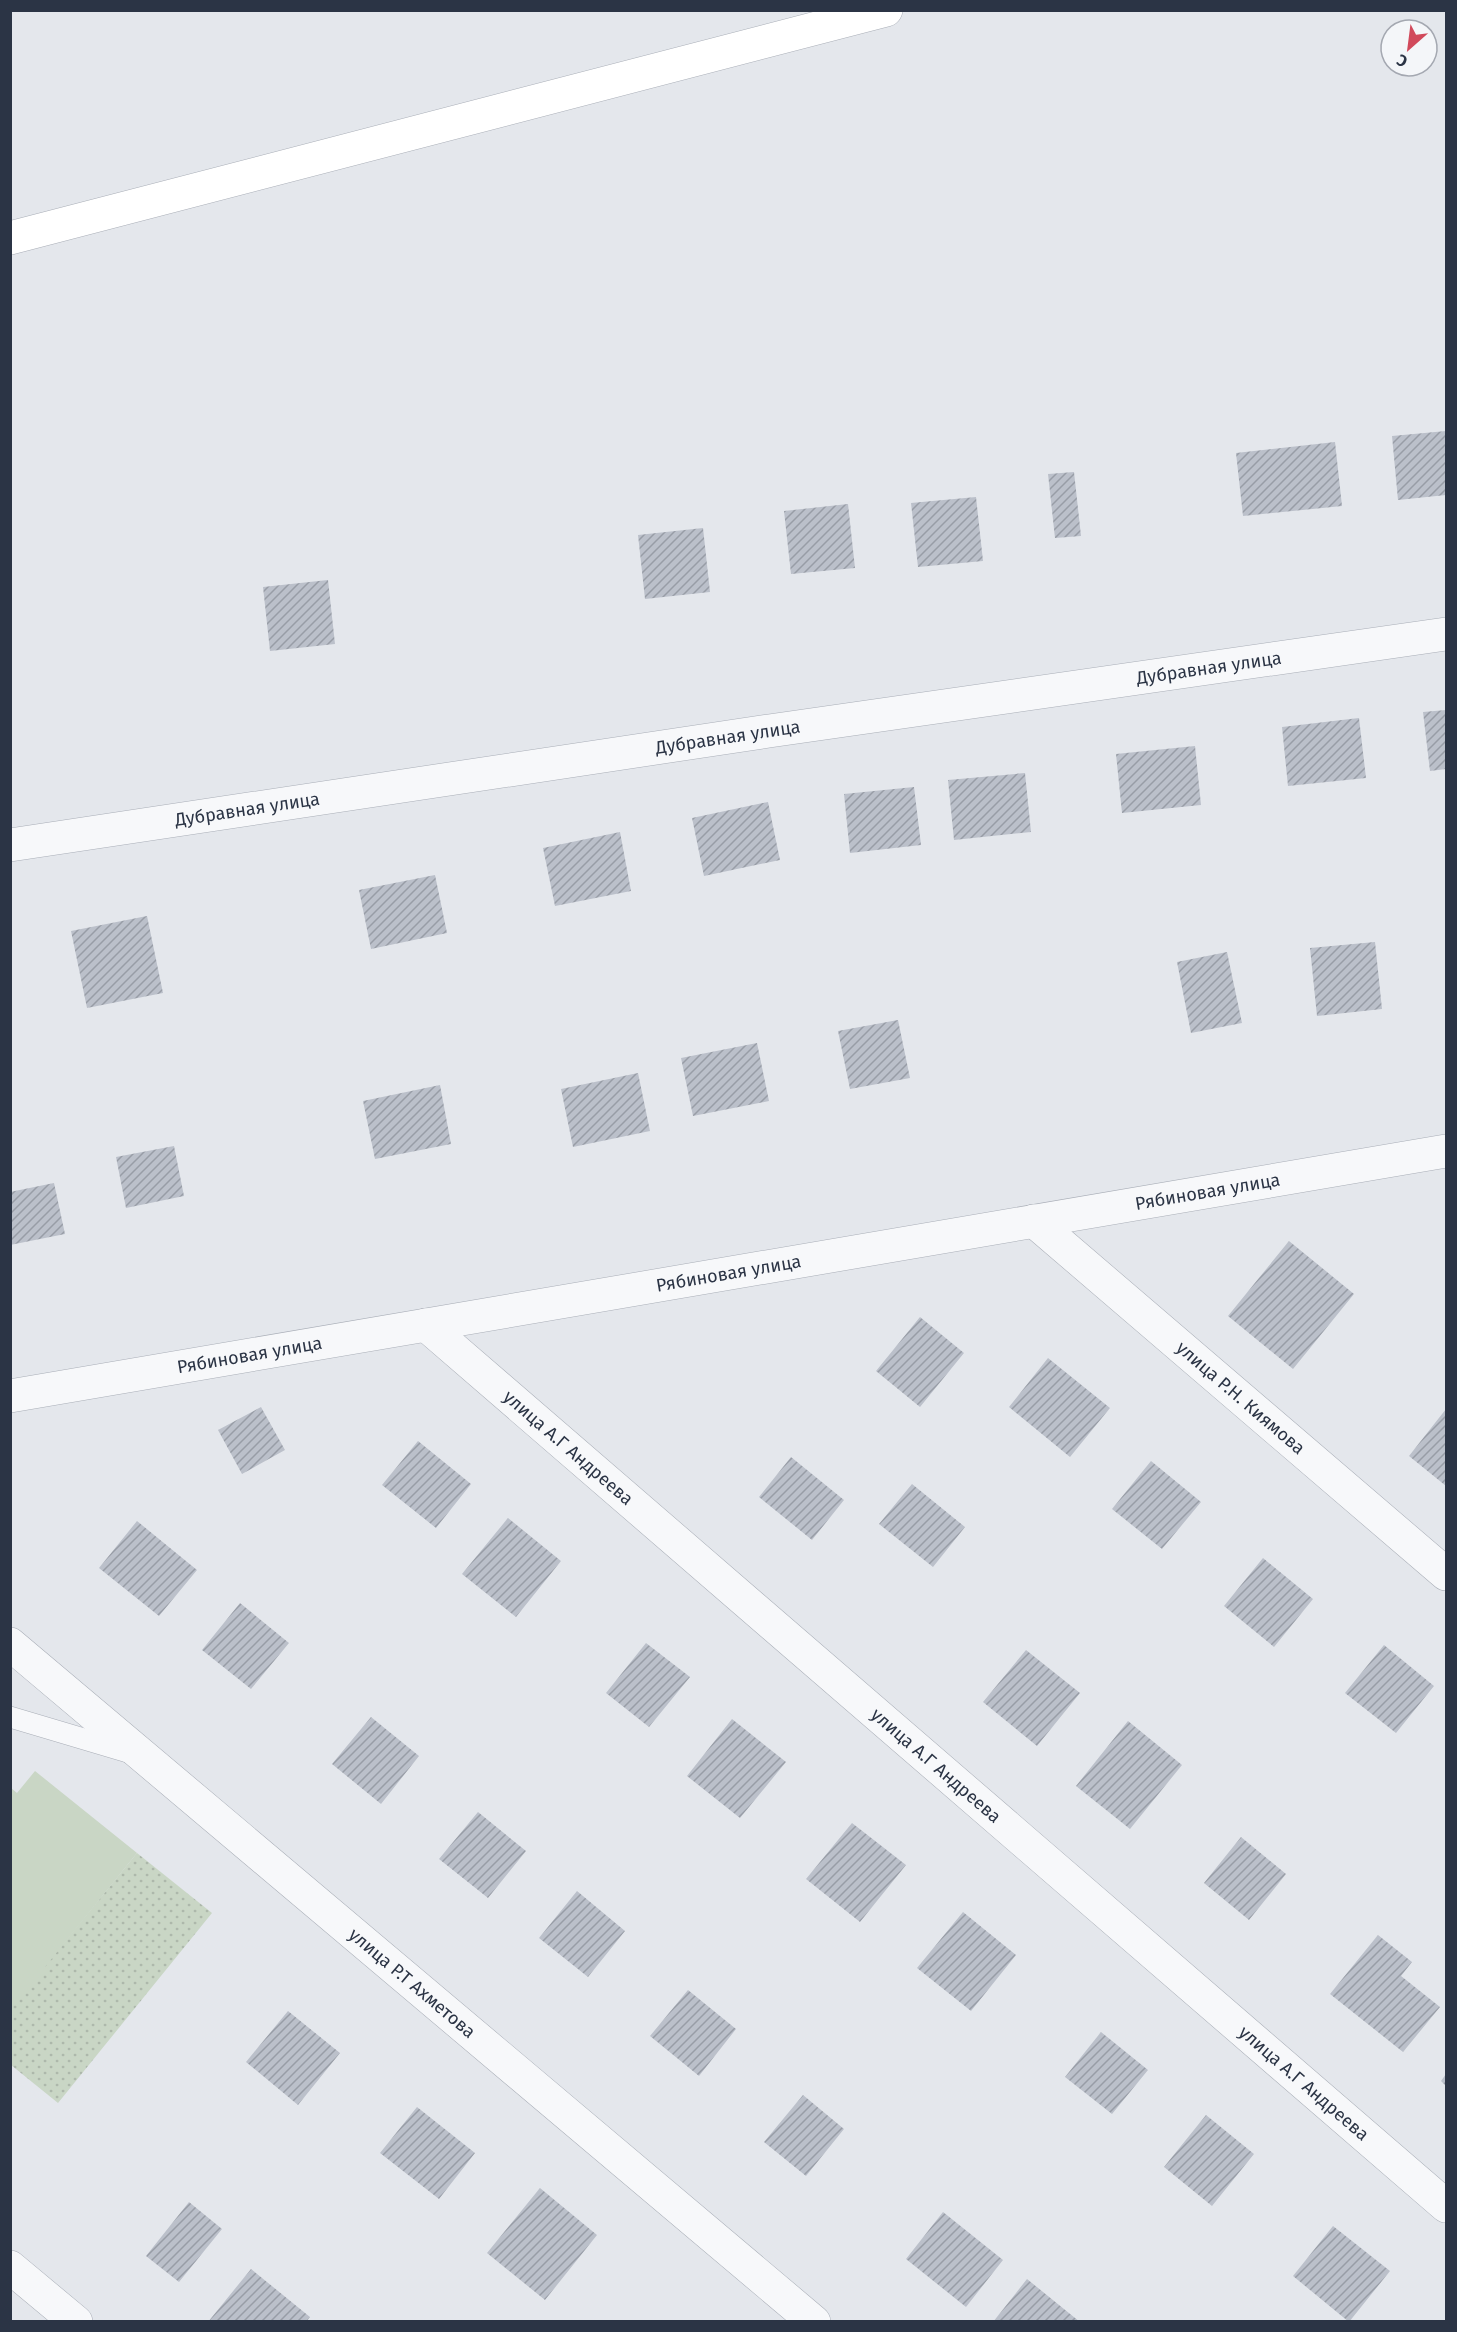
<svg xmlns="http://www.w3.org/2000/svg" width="1457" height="2332" font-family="'Fira Sans',sans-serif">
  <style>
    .park { fill: url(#park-dots) }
    .pitch { fill: #c9d6c5 }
    .building { fill: url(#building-hatch) }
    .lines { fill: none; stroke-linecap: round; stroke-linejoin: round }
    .lane-casing { stroke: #a9aeb7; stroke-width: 22 }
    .street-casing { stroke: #a9aeb7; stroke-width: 34 }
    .secondary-casing { stroke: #a9aeb7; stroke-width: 34 }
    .lane { stroke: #f7f8fa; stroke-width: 21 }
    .street { stroke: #f7f8fa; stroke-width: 33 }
    .secondary { stroke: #fff; stroke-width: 33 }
    .labels { text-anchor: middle; stroke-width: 6; stroke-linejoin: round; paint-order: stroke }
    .street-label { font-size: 18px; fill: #2b3445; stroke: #f4f6f9 }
  </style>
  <defs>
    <pattern id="park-dots" width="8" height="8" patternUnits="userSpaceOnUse" patternTransform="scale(1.5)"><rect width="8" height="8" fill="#c9d6c5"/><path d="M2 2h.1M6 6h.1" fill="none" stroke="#adb8ab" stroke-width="1.8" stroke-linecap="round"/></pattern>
    <pattern id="building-hatch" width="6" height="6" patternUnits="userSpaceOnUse" patternTransform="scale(1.5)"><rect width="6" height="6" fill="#bbc0ca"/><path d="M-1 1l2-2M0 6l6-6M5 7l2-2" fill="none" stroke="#989da6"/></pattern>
  </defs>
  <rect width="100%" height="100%" fill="#e4e7ec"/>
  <path class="park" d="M137,1853L212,1913L58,2103L11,2065L10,2009Z"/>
  <path class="pitch" d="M35,1771L137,1853L11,2009V1788L17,1793Z"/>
  <path class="building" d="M1446,431V495L1398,500L1392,436Z
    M1335,442L1342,506L1243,516L1236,453Z
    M1074,472L1081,536L1055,538L1048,474Z
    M976,497L983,561L918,567L911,503Z
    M848,504L855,568L791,574L784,511Z
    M703,528L710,592L645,599L638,535Z
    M328,580L335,644L270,651L263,587Z
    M1446,710V769L1430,771L1423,712Z
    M1359,718L1366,778L1288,786L1282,727Z
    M1195,746L1201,805L1122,813L1116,754Z
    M1025,773L1031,832L954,840L948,780Z
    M914,787L921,845L850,853L844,794Z
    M768,802L780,860L704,876L692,818Z
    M620,832L631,891L555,906L543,848Z
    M435,875L447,933L371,949L359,890Z
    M147,916L163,993L87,1008L71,931Z
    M1375,942L1382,1009L1317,1016L1310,948Z
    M1227,952L1242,1023L1191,1033L1177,962Z
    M898,1020L910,1078L850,1089L838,1031Z
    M757,1043L769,1101L693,1116L681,1058Z
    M638,1073L650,1131L573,1147L561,1089Z
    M440,1085L451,1144L375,1159L363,1101Z
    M174,1146L184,1196L126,1208L116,1157Z
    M54,1183L65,1234L10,1245V1192Z
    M1289,1241L1354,1294L1293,1369L1228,1316Z
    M920,1317L964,1353L920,1407L876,1371Z
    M1048,1358L1110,1408L1070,1457L1009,1407Z
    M261,1407L285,1450L242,1474L218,1430Z
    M1446,1409V1486L1409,1456Z
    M418,1441L471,1484L436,1528L382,1485Z
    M791,1457L844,1500L812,1540L759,1497Z
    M1151,1461L1201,1502L1162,1549L1112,1509Z
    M912,1484L965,1527L933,1567L879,1524Z
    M508,1518L561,1561L516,1617L462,1574Z
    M137,1521L197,1570L159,1616L99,1568Z
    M1263,1558L1313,1599L1274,1647L1224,1606Z
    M240,1603L289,1643L251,1689L202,1650Z
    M646,1643L690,1677L649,1727L606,1693Z
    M1384,1645L1434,1686L1396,1733L1345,1693Z
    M1026,1650L1080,1693L1037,1746L983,1702Z
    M371,1717L419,1756L381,1804L332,1764Z
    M732,1719L786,1762L740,1818L687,1776Z
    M1128,1721L1182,1765L1130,1829L1076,1786Z
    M478,1812L526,1851L488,1898L439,1859Z
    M852,1823L906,1865L860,1922L806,1879Z
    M1241,1837L1286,1874L1249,1920L1204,1883Z
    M577,1891L625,1931L588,1977L539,1938Z
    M963,1912L1016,1955L971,2011L917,1968Z
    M1378,1935L1412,1962L1401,1976L1440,2007L1403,2052L1330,1994Z
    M688,1990L736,2029L699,2076L650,2036Z
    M288,2011L340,2053L298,2105L246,2062Z
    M1101,2032L1148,2070L1112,2114L1065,2077Z
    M1446,2074V2086L1441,2081Z
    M803,2095L844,2129L806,2176L764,2142Z
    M417,2107L475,2153L439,2199L380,2153Z
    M1206,2115L1254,2154L1212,2206L1164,2167Z
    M540,2188L597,2235L545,2300L487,2253Z
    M189,2202L222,2229L179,2282L146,2256Z
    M943,2212L1003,2260L966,2307L906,2259Z
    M1333,2226L1390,2271L1349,2322L1293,2276Z
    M251,2269L310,2317L306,2322H208Z
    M1027,2279L1080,2322H993Z"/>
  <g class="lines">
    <defs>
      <path id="lane" d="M10,1717L131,1753"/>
      <g id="street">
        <path id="s1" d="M10,845L769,731L1446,634"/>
        <path id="s2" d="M1034,1221L1446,1574"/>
        <path id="s3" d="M426,1325L1446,2206"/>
        <path id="s4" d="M10,1396L1446,1151"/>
        <path id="s5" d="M10,1644L814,2322"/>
        <path d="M10,2267L76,2322"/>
      </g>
      <path id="secondary" d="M10,238L886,10"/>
    </defs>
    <use href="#lane" class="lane-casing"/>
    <use href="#street" class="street-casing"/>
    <use href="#secondary" class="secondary-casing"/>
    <use href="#lane" class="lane"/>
    <use href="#street" class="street"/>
    <use href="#secondary" class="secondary"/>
  </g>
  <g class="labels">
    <g class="street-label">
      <text dy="6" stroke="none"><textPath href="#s1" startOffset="1212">Дубравная улица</textPath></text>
      <text dy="6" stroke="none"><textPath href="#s1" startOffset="726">Дубравная улица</textPath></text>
      <text dy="6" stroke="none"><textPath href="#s1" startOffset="240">Дубравная улица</textPath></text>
      <text dy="6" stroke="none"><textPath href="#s4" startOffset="1215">Рябиновая улица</textPath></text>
      <text dy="6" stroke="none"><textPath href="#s4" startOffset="729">Рябиновая улица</textPath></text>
      <text dy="6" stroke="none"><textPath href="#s4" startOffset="243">Рябиновая улица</textPath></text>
      <text dy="6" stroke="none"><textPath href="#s2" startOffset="272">улица Р.Н. Киямова</textPath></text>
      <text dy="6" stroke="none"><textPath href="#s3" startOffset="188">улица А.Г Андреева</textPath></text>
      <text dy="6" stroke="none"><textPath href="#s3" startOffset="674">улица А.Г Андреева</textPath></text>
      <text dy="6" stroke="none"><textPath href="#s5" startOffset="526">улица Р.Т Ахметова</textPath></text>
      <text dy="6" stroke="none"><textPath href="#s3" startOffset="1160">улица А.Г Андреева</textPath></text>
    </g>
  </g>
  <rect width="1457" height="2332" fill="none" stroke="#2b3445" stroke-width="24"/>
  <g transform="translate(1409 48) rotate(208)"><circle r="28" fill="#f4f6f9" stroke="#a4a8b1" stroke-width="1.5"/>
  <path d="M0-4.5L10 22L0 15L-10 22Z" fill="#d1495b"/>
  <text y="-9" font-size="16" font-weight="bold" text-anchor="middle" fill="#2b3445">С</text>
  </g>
</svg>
